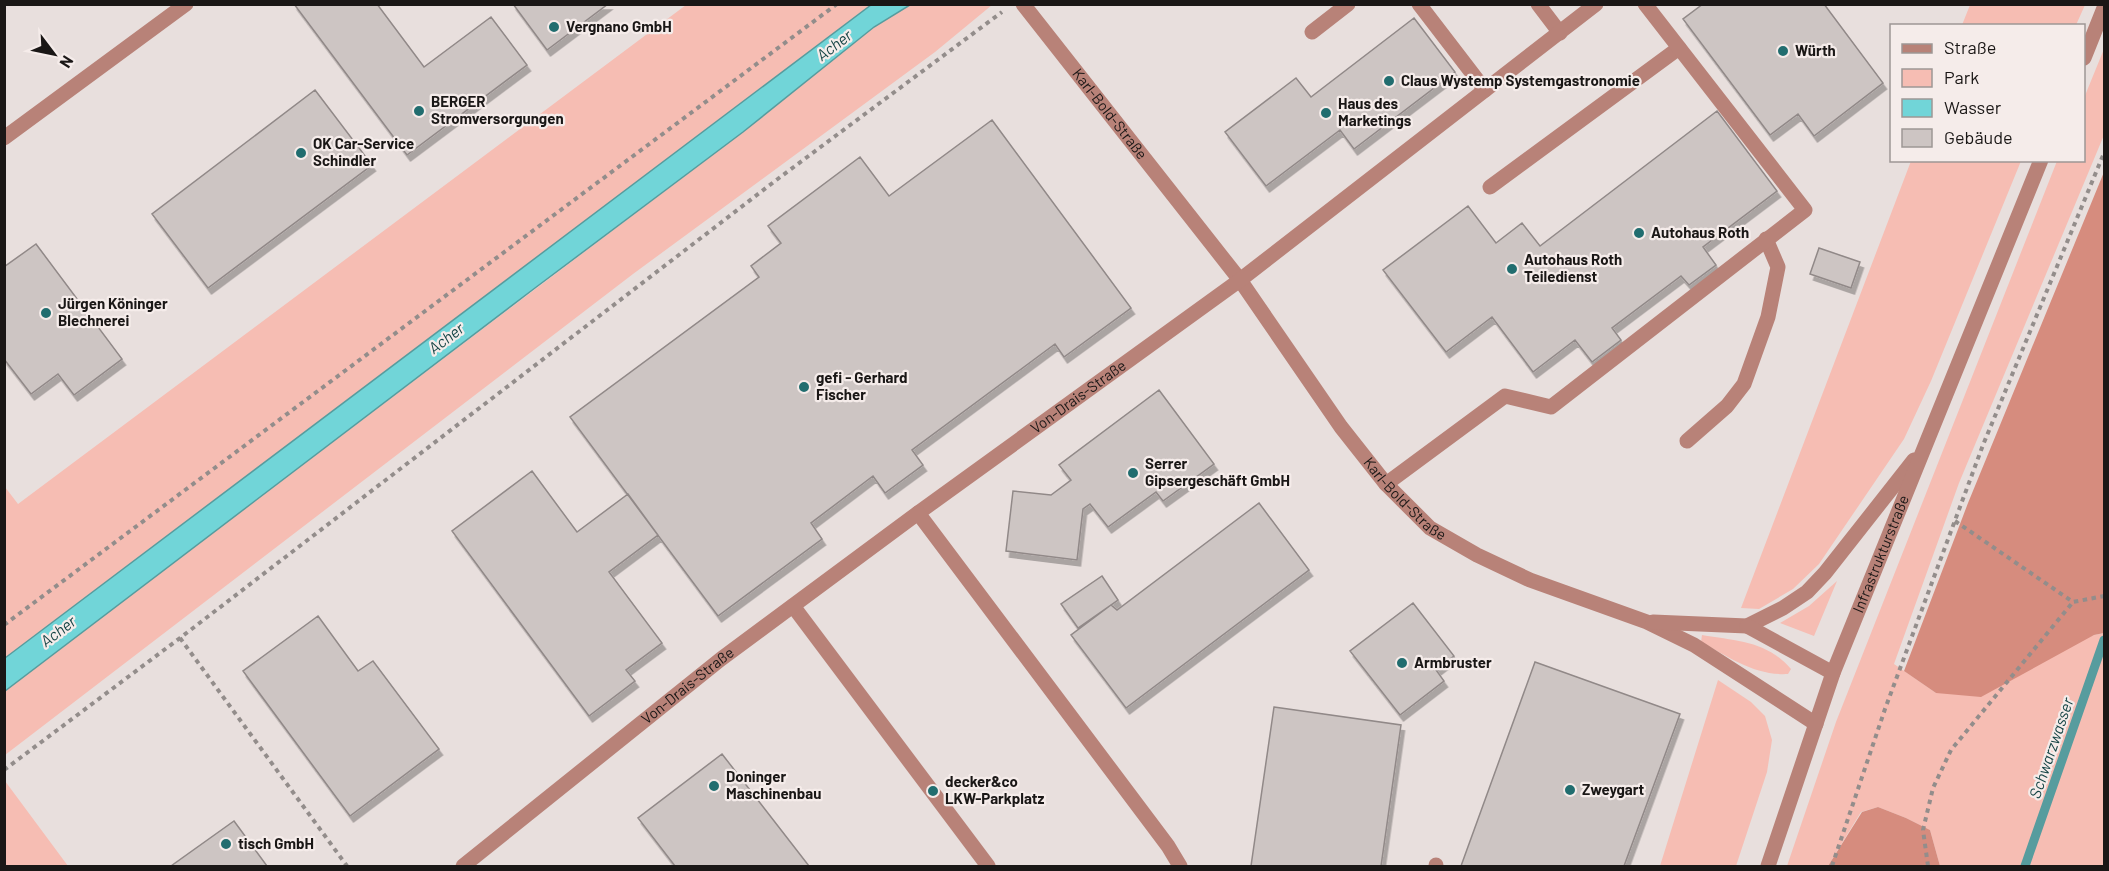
<svg xmlns="http://www.w3.org/2000/svg" width="2109" height="871" font-family="Barlow,sans-serif">
  <style>
    .green { fill: #f6bdb3 }
    .forest { fill: #d68c7e }
    .water { fill: #71d5d8; stroke: #579c9e; stroke-width: 1.5 }
    .lines { fill: none; stroke-linecap: round; stroke-linejoin: round }
    .stream { stroke: #579c9e; stroke-width: 9 }
    .building { fill: #cdc5c3; stroke: #918988; stroke-width: 1.5; filter: url(#shadow) }
    .path { stroke: #938d8b; stroke-width: 4; stroke-dasharray: 4.5 4.5; stroke-linecap: butt }
    .minor { stroke: #b88278; stroke-width: 15 }
    .poi-dot { fill: #216d6f; stroke: #f5ecea; stroke-width: 2 }
    .labels { text-anchor: middle; stroke-width: 4.5; stroke-linejoin: round; paint-order: stroke }
    .poi-label { font-size: 15px; font-weight: bold; fill: #1a1716; stroke: #f5ecea; text-anchor: start }
    .street-label { font-size: 15px; fill: #1a1716; stroke: #f5ecea }
    .water-label { font-size: 16px; font-style: italic; fill: #154445; stroke: #f5ecea }
  </style>
  <defs>
    <filter id="shadow"><feDropShadow dx="3.5" dy="6" stdDeviation="0" flood-color="#0004"/></filter>
  </defs>
  <rect width="100%" height="100%" fill="#e8dfdd"/>
  <path class="green" d="M686,5H871L5,658V487L18,504Z
    M910,5H992L935,52L633,274L5,755V690L743,132L874,27Z
    M1970,5V4L2085,5L2076,25H1962Z
    M2104,49V135L1959,483L1894,664L1936,693L2094,635L2104,633V866H1940L1930,830L1906,818L1878,807L1861,812L1828,866H1787L1836,722L2057,161L2084,160V98Z
    M1911,161H2021L1931,381L1904,439L1819,564L1793,589L1759,609L1741,608Z
    M1837,581L1814,636L1780,623L1809,606Z
    M1702,635C1737,641 1767,641 1791,669L1788,674C1755,676 1729,657 1701,642Z
    M1718,680L1751,702L1765,716L1772,740L1767,772L1736,866H1660Z
    M4,781H5L68,866H5Z"/>
  <path class="forest" d="M2104,172V633L2094,635L1981,697L1936,693L1904,671L1968,503Z
    M1878,807L1906,818L1930,830L1940,866H1828L1862,812Z"/>
  <path class="water" d="M871,5H910L874,27L743,132L535,288L5,691V658Z"/>
  <g class="lines">
    <path class="stream" d="M2025,866L2104,640"/>
  </g>
  <path class="building" d="M294,4H377L424,67L491,17L527,65L407,155Z
    M513,4H608L547,50Z
    M1703,4H1824L1883,83L1814,136L1798,114L1770,135L1683,19Z
    M1414,18L1455,72L1354,149L1340,130L1266,186L1225,132L1296,78L1311,97Z
    M315,90L372,165L208,288L152,214Z
    M1717,111L1777,191L1703,247L1716,265L1689,285L1681,276L1612,328L1621,340L1592,362L1575,340L1533,372L1492,317L1446,352L1383,270L1468,206L1496,243L1522,223L1540,246Z
    M992,120L1131,308L1064,357L1055,344L912,450L923,465L885,493L873,476L811,523L822,539L718,616L570,417L759,277L751,266L781,243L768,226L860,157L889,196Z
    M36,244L122,359L74,395L58,374L31,394L4,359V267Z
    M1819,248L1860,262L1851,288L1810,274Z
    M1159,390L1214,464L1163,501L1156,492L1108,527L1090,504L1083,509L1077,560L1006,551L1013,491L1051,495L1071,480L1059,465Z
    M532,471L577,532L628,494L658,535L609,572L662,643L626,670L635,681L589,716L452,531Z
    M1259,503L1309,570L1126,708L1071,635L1111,605L1117,610Z
    M1102,576L1118,600L1078,628L1061,604Z
    M1413,603L1454,656L1436,670L1444,681L1400,715L1350,651Z
    M318,616L358,671L373,661L439,749L350,816L243,671Z
    M1535,662L1680,714L1624,866H1461Z
    M1274,707L1401,725L1381,866H1251Z
    M722,754L809,866H675L638,818Z
    M234,821L267,866H171Z"/>
  <g class="lines">
    <path class="path" d="M1955,521L2073,602L2104,596
      M4,625L837,4
      M180,638L347,866
      M4,770L180,638L779,178L1002,12
      M1832,866L1885,709L1983,445L2104,153
      M1928,866L1923,830L1933,788L1951,750L2073,602"/>
    <g class="minor">
      <path id="s1" d="M1023,4L1240,280L1341,427L1386,484L1430,528L1477,555L1530,580L1647,622L1694,645L1816,724"/>
      <path d="M1419,4L1485,90"/>
      <path d="M1538,4L1560,33"/>
      <path d="M1312,32L1348,4"/>
      <path d="M2084,58L2104,8"/>
      <path d="M4,138L186,4"/>
      <path d="M1490,187L1679,48"/>
      <path d="M1687,441L1727,406L1744,384L1768,317L1778,267L1766,239"/>
      <path d="M1386,484L1505,396L1551,407L1805,210L1645,4"/>
      <path id="s2" d="M918,513L1240,280L1596,4"/>
      <path d="M793,606L988,866"/>
      <path d="M1653,622L1747,626L1783,608L1807,592L1825,573L1914,460"/>
      <path d="M1747,626L1833,673"/>
      <path id="s3" d="M463,866L721,659L918,513L1168,846L1180,866"/>
      <path d="M1436,866V865"/>
      <path id="s4" d="M1768,866L1833,673L2041,160"/>
    </g>
  </g>
  <g class="poi-dot">
    <circle cx="554" cy="27" r="6"/>
    <circle cx="1783" cy="51" r="6"/>
    <circle cx="1389" cy="81" r="6"/>
    <circle cx="419" cy="111" r="6"/>
    <circle cx="1326" cy="113" r="6"/>
    <circle cx="301" cy="153" r="6"/>
    <circle cx="1639" cy="233" r="6"/>
    <circle cx="1512" cy="269" r="6"/>
    <circle cx="46" cy="313" r="6"/>
    <circle cx="804" cy="387" r="6"/>
    <circle cx="1133" cy="473" r="6"/>
    <circle cx="1402" cy="663" r="6"/>
    <circle cx="714" cy="786" r="6"/>
    <circle cx="1570" cy="790" r="6"/>
    <circle cx="933" cy="791" r="6"/>
    <circle cx="226" cy="844" r="6"/>
  </g>
  <g class="labels">
    <g class="poi-label">
      <text x="566" y="32">Vergnano GmbH</text>
      <text x="1795" y="56">Würth</text>
      <text x="1401" y="86">Claus Wystemp Systemgastronomie</text>
      <text x="431" y="107">BERGER<tspan x="431" dy="17">Stromversorgungen</tspan></text>
      <text x="1338" y="109">Haus des<tspan x="1338" dy="17">Marketings</tspan></text>
      <text x="313" y="149">OK Car-Service<tspan x="313" dy="17">Schindler</tspan></text>
      <text x="1651" y="238">Autohaus Roth</text>
      <text x="1524" y="265">Autohaus Roth<tspan x="1524" dy="17">Teiledienst</tspan></text>
      <text x="58" y="309">Jürgen Köninger<tspan x="58" dy="17">Blechnerei</tspan></text>
      <text x="816" y="383">gefi - Gerhard<tspan x="816" dy="17">Fischer</tspan></text>
      <text x="1145" y="469">Serrer<tspan x="1145" dy="17">Gipsergeschäft GmbH</tspan></text>
      <text x="1414" y="668">Armbruster</text>
      <text x="726" y="782">Doninger<tspan x="726" dy="17">Maschinenbau</tspan></text>
      <text x="945" y="787">decker&amp;co<tspan x="945" dy="17">LKW-Parkplatz</tspan></text>
      <text x="1582" y="795">Zweygart</text>
      <text x="238" y="849">tisch GmbH</text>
    </g>
    <g class="street-label">
      <text dy="5" stroke="none"><textPath href="#s1" startOffset="140">Karl-Bold-Straße</textPath></text>
      <text dy="5" stroke="none"><textPath href="#s2" startOffset="198">Von-Drais-Straße</textPath></text>
      <text dy="5" stroke="none"><textPath href="#s1" startOffset="626">Karl-Bold-Straße</textPath></text>
      <text dy="5" stroke="none"><textPath href="#s4" startOffset="332">Infrastrukturstraße</textPath></text>
      <text dy="5" stroke="none"><textPath href="#s3" startOffset="288">Von-Drais-Straße</textPath></text>
    </g>
    <g class="water-label">
      <text transform="translate(834 45) rotate(-37)" y="6">Acher</text>
      <text transform="translate(446 338) rotate(-37)" y="6">Acher</text>
      <text transform="translate(58 631) rotate(-37)" y="6">Acher</text>
      <text transform="translate(2051 748) rotate(-71)" y="6">Schwarzwasser</text>
    </g>
  </g>
  <rect width="2109" height="871" fill="none" stroke="#1a1716" stroke-width="12"/>
  <rect x="1890" y="24" width="195" height="138" fill="#f5ecea" stroke="#9d9795" stroke-width="1.5"/>
  <rect x="1902" y="44" width="30" height="9" fill="#b88278" stroke="#9d9795" stroke-width="1.5"/>
  <text x="1944" y="54" font-size="18" fill="#1a1716">Straße</text>
  <rect x="1902" y="69" width="30" height="18" fill="#f6bdb3" stroke="#9d9795" stroke-width="1.5"/>
  <text x="1944" y="84" font-size="18" fill="#1a1716">Park</text>
  <rect x="1902" y="99" width="30" height="18" fill="#71d5d8" stroke="#9d9795" stroke-width="1.5"/>
  <text x="1944" y="114" font-size="18" fill="#1a1716">Wasser</text>
  <rect x="1902" y="129" width="30" height="18" fill="#cdc5c3" stroke="#9d9795" stroke-width="1.5"/>
  <text x="1944" y="144" font-size="18" fill="#1a1716">Gebäude</text>
  <g transform="translate(54 54) rotate(122)" stroke="#f5ecea" stroke-width="4.5" paint-order="stroke">
  <path d="M0-4.5L10 22L0 15L-10 22Z" fill="#1a1716"/>
  <text y="-9" font-size="16" font-weight="bold" text-anchor="middle" fill="#1a1716">N</text>
  </g>
</svg>
